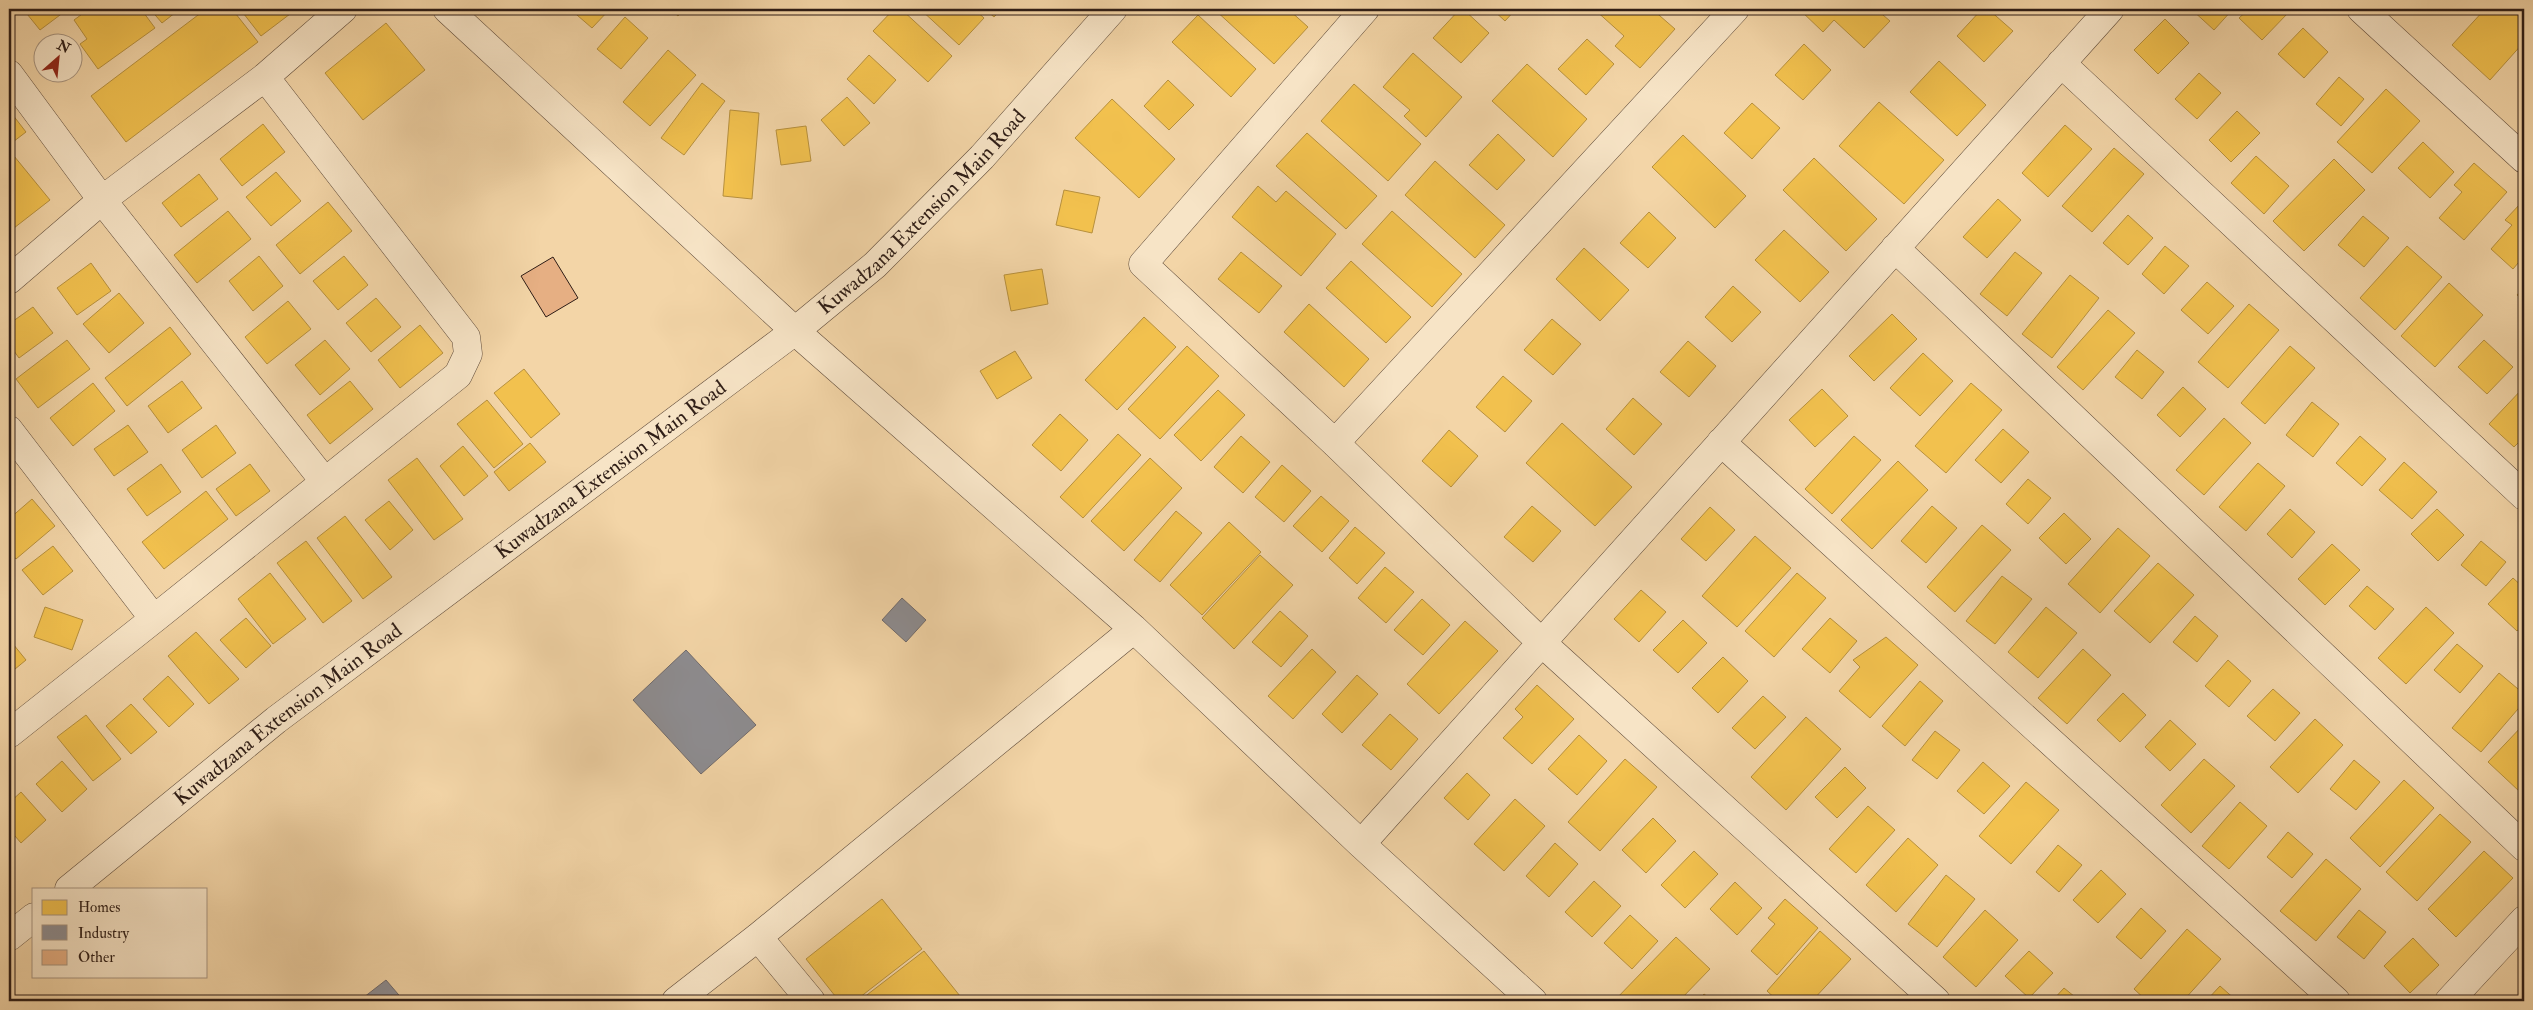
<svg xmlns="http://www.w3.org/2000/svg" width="2533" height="1010" font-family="'IM FELL Double Pica',serif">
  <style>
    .homes { fill: #f2c14e; stroke: #b7903d }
    .industry { fill: #8d8d92; stroke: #706b6d }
    .building { fill: #e6af83; stroke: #2e1d16 }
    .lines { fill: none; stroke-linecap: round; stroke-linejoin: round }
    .minor-casing { stroke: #5f4b3a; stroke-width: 29 }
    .tertiary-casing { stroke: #5f4b3a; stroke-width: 29 }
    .minor { stroke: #f7e4c6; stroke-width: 28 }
    .tertiary { stroke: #f7e4c6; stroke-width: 28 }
    .labels { text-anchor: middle; stroke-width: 5; stroke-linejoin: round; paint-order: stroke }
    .street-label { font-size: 21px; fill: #2e1d16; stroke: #f7e4c6 }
  </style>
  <rect width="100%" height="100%" fill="#f3d5a7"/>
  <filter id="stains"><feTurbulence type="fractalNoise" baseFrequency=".004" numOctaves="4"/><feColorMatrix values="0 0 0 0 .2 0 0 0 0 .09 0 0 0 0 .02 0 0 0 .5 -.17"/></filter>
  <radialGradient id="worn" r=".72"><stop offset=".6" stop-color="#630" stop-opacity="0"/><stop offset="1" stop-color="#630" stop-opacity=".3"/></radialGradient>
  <path class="homes" d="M23,9H68L40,30Z
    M89,9H141L155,28L98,69L80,44L87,39L74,20Z
    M150,9H180L162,23Z
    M206,9H232L258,42L126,142L91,96Z
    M240,9H285L290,14L261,36Z
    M570,9H610L592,28Z
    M670,9H684L678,16Z
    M894,9H901L952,56L928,82L873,31Z
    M920,9H974L984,18L959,45Z
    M985,9H1002L994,17Z
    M1214,9H1288L1308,27L1274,64Z
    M1310,9H1323L1317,15Z
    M1460,9H1463L1489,33L1461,63L1433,38Z
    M1492,9H1516L1505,21Z
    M1594,9H1652L1675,29L1640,68L1615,46L1624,36Z
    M1801,9H1876L1890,21L1864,48L1834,20L1823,32L1800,10Z
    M1982,9H1988L2013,31L1984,62L1957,36Z
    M2191,9H2233L2214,30Z
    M2249,9H2284L2288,13L2262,40L2239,18Z
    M2485,9H2524V42L2490,80L2452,45Z
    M1198,15L1256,69L1231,97L1172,42Z
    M625,17L648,38L621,69L597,49Z
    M2165,19L2189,43L2158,74L2134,50Z
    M386,23L425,70L363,120L325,73Z
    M2303,28L2328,52L2304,78L2278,54Z
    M1587,39L1614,64L1586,95L1558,69Z
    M1804,44L1831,70L1803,100L1775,75Z
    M668,50L696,75L650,126L623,102Z
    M1413,53L1462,97L1426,137L1404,116L1410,110L1383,87Z
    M869,55L896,80L874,104L847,79Z
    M1939,61L1986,105L1957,136L1910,92Z
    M1527,64L1587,119L1553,157L1492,101Z
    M2199,73L2221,93L2197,119L2175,99Z
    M2339,77L2364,99L2341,126L2316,104Z
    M1168,80L1194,105L1169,130L1144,106Z
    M702,83L725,101L684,155L661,138Z
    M1354,84L1421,144L1388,181L1321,121Z
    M2386,89L2420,121L2372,173L2337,142Z
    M847,97L870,123L844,146L821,120Z
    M1112,99L1175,159L1139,198L1075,138Z
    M1879,102L1944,160L1904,204L1839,146Z
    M1752,103L1780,128L1752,159L1724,133Z
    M9,110L26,132L9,145Z
    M730,110L759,113L752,199L723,196Z
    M2237,111L2260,133L2231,162L2209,140Z
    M263,124L285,152L242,186L220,159Z
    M2065,125L2092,149L2048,197L2022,173Z
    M806,126L811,161L781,165L776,130Z
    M1307,133L1377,196L1346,229L1276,166Z
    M1498,134L1525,160L1497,190L1469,165Z
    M1683,135L1746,196L1715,228L1652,167Z
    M2423,142L2454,172L2430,198L2398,168Z
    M2114,148L2144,174L2092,232L2062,206Z
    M14,156L50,200L14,228L9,222V160Z
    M2256,156L2289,186L2264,214L2231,183Z
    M1814,158L1877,219L1846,251L1783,190Z
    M2334,159L2365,190L2304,251L2273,221Z
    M1435,161L1505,225L1475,258L1405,195Z
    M2474,163L2507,192L2464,240L2439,218L2462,192L2454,185Z
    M276,172L301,201L271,226L246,197Z
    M199,174L218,199L181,227L162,203Z
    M1258,186L1276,202L1286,191L1336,234L1301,276L1232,217Z
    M1064,190L1100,197L1092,233L1056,225Z
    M1998,199L2021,220L1987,258L1963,237Z
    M328,202L352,231L300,274L276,245Z
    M2521,203L2524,206V256L2513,269L2491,249L2512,225L2505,220Z
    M228,211L251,239L197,283L174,255Z
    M1392,211L1462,274L1432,307L1362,244Z
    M1649,212L1676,238L1648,268L1620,243Z
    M2128,215L2153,238L2128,265L2103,243Z
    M2363,216L2389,238L2364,267L2338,245Z
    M1784,230L1829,272L1800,302L1755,260Z
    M2165,246L2189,266L2164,294L2142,274Z
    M2407,246L2442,277L2395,330L2360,298Z
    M1584,248L1629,290L1600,321L1556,279Z
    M1241,252L1282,286L1259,313L1218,279Z
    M2015,252L2042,273L2007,316L1980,294Z
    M259,256L283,286L253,311L229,281Z
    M344,256L368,285L338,310L313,281Z
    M1351,261L1411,317L1386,343L1326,288Z
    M91,263L111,291L77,315L57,288Z
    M1042,269L1048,304L1011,311L1004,275Z
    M2070,275L2099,298L2052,358L2022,334Z
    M2207,282L2234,306L2208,334L2181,310Z
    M2449,283L2483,315L2435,367L2401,336Z
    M1733,286L1761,312L1732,342L1705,317Z
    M2524,287V301L2517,295Z
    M119,293L144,323L109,353L83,324Z
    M376,298L401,327L371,352L346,323Z
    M288,301L311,329L267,364L245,337Z
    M1309,304L1369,359L1344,387L1284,332Z
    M2249,304L2279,330L2228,388L2198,362Z
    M33,307L53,333L19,358L9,344V324Z
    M2108,310L2135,333L2083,390L2057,367Z
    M1892,314L1917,339L1874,381L1849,356Z
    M1144,317L1176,347L1117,410L1085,380Z
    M1552,319L1581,344L1553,375L1524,350Z
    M420,325L443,353L400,388L378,360Z
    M170,327L191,354L127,406L105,378Z
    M67,340L90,369L38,408L16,379Z
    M325,340L350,369L320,395L295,365Z
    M2484,340L2513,367L2487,394L2458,367Z
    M1688,341L1716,366L1689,397L1660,372Z
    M1187,346L1219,376L1160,439L1128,409Z
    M2290,346L2315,368L2265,424L2241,403Z
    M2137,350L2164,372L2142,399L2115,377Z
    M1015,351L1032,378L997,399L980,371Z
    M1923,353L1953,381L1920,416L1890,388Z
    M524,369L560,414L531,438L494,393Z
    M1503,376L1532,401L1505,432L1476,407Z
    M182,381L202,408L168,433L148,406Z
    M350,381L373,409L330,444L307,415Z
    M93,383L115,411L73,446L50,418Z
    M1971,383L2002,410L1946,473L1915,446Z
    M2183,387L2206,409L2180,437L2157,415Z
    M2524,387V437L2514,447L2489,424Z
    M1822,389L1848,416L1815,447L1789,420Z
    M1218,390L1245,415L1201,461L1174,435Z
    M1633,398L1662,424L1634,455L1606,429Z
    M487,400L523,444L494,468L457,424Z
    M2312,402L2339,424L2313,457L2286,435Z
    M1060,414L1088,440L1061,471L1032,445Z
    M2224,418L2251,443L2204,495L2176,470Z
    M1562,423L1632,487L1595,526L1526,463Z
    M128,425L148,452L114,476L94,449Z
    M216,425L236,453L202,478L182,450Z
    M2003,429L2029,452L2001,483L1975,460Z
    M1449,430L1478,456L1451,487L1422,461Z
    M1118,434L1141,455L1083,518L1060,497Z
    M1241,436L1270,462L1243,493L1214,467Z
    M1854,436L1881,460L1832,514L1805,489Z
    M2360,436L2386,459L2362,486L2336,463Z
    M530,443L546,462L509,491L494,472Z
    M463,446L488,476L464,496L440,466Z
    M417,458L463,519L434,540L388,480Z
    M1150,458L1182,488L1124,551L1091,521Z
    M1898,461L1928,490L1872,549L1841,520Z
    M2404,462L2437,492L2412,519L2379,490Z
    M2258,463L2285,486L2246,531L2219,507Z
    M161,464L181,492L147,516L127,489Z
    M250,464L270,491L236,516L216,489Z
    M1282,465L1311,491L1284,522L1255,497Z
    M2028,479L2051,498L2028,524L2006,504Z
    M206,491L228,519L164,569L142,542Z
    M1321,496L1349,521L1322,552L1293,526Z
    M32,499L55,526L16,559L9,551V519Z
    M389,501L413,530L390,550L365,520Z
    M1532,506L1561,531L1533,562L1504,537Z
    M1932,506L1957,528L1926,563L1901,541Z
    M1710,507L1735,530L1706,561L1681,539Z
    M2290,509L2315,532L2292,558L2267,534Z
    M2437,509L2464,535L2438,561L2411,534Z
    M1176,511L1202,533L1160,582L1134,560Z
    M2064,513L2091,539L2066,564L2039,538Z
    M345,516L392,577L363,599L317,538Z
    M1229,522L1261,552L1202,615L1170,585Z
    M1982,525L2011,550L1955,612L1927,587Z
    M1355,527L1385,553L1357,584L1329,558Z
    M2118,528L2150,556L2100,613L2068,584Z
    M1755,536L1791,568L1737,627L1702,596Z
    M306,541L352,601L323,623L277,563Z
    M2481,541L2506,562L2486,586L2461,565Z
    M2332,544L2360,570L2325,605L2298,579Z
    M53,546L73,571L43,595L22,570Z
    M1260,555L1293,585L1234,649L1202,618Z
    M2158,563L2194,595L2150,643L2114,611Z
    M1385,567L1414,592L1386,623L1358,598Z
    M270,573L306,619L273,644L238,599Z
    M1797,573L1826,598L1774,657L1745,631Z
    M2002,576L2032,599L1995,644L1966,621Z
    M2513,578L2524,588V623L2517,631L2488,604Z
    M2367,586L2394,609L2375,630L2349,606Z
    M1641,590L1666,612L1639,642L1614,619Z
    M1422,599L1450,625L1423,655L1394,630Z
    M45,607L83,620L72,650L34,637Z
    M2046,607L2077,633L2038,678L2008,652Z
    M2426,607L2454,633L2406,684L2378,658Z
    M1280,611L1308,636L1281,667L1252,642Z
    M2195,616L2218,636L2197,662L2173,642Z
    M246,618L271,646L246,668L220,640Z
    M1830,618L1857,641L1830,673L1802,649Z
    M1683,620L1707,643L1678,673L1653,650Z
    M1465,621L1498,651L1439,714L1407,684Z
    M196,632L239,679L209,704L168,656Z
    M1886,637L1918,665L1870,718L1839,691L1860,667L1853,660Z
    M9,639L26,660L9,674Z
    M2457,644L2483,666L2460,693L2434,670Z
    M1312,649L1336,672L1293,719L1268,696Z
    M2083,649L2111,675L2067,724L2038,698Z
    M1723,657L1748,681L1718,713L1692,688Z
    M2228,660L2251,681L2229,707L2205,686Z
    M2499,673L2524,694V702L2481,752L2452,728Z
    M1357,675L1378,694L1342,733L1322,714Z
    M168,676L194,704L169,727L143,699Z
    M1920,681L1943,701L1905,746L1882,726Z
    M1537,685L1574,719L1532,764L1503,738L1523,717L1515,709Z
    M2273,689L2300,713L2275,741L2247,716Z
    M2123,693L2146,715L2120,742L2097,720Z
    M1763,696L1786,717L1755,749L1732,728Z
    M131,704L157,732L131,754L106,726Z
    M1390,714L1418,739L1391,770L1362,745Z
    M86,715L121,759L93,781L57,737Z
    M1806,717L1841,749L1786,810L1751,777Z
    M2315,719L2343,745L2298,793L2270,767Z
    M2170,720L2196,744L2170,771L2145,747Z
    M2524,724V785L2519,791L2488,762Z
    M1935,731L1960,750L1937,779L1912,760Z
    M1579,735L1607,761L1577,795L1548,769Z
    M1625,759L1657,787L1600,851L1568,822Z
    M2204,759L2235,786L2191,833L2161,805Z
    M2354,760L2380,782L2356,810L2330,789Z
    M62,761L87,789L62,812L36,784Z
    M1983,762L2010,786L1984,814L1957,791Z
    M1845,767L1866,788L1837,818L1815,797Z
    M1467,773L1490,795L1468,820L1444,798Z
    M2404,780L2434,808L2380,867L2350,838Z
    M2026,782L2059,810L2011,864L1979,836Z
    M21,792L46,820L21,843L9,829V803Z
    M1515,799L1545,826L1504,871L1474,844Z
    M2240,802L2267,826L2229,869L2202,846Z
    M1868,806L1895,830L1856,873L1829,849Z
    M2440,814L2471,842L2417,901L2386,872Z
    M1653,818L1676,841L1646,873L1622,850Z
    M2288,832L2313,854L2292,878L2267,857Z
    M1908,838L1938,865L1896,912L1866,885Z
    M1555,843L1578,864L1549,897L1526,876Z
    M2058,845L2082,865L2059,892L2036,872Z
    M1694,851L1718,874L1685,908L1661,885Z
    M2484,851L2513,878L2456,937L2428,909Z
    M2326,859L2361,889L2316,941L2280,911Z
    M2101,870L2126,894L2098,923L2073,900Z
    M1946,875L1975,899L1937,947L1908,924Z
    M1594,881L1621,906L1592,937L1565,912Z
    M1735,882L1762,908L1737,935L1710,909Z
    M882,899L922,949L855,1001H839L806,959Z
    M1785,899L1818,928L1777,975L1751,951L1775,924L1768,918Z
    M2141,908L2166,931L2141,959L2116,937Z
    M1985,910L2018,940L1976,987L1943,957Z
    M2359,910L2386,932L2364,959L2337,937Z
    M1630,915L1658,941L1632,969L1604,943Z
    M2187,929L2221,959L2183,1001H2147L2134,989Z
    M1820,931L1851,959L1812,1001H1778L1767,991Z
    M1676,937L1710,969L1679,1001H1614Z
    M2413,938L2439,965L2410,993L2384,966Z
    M924,951L964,1001H859Z
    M2029,951L2053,973L2029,998L2005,976Z
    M2220,986L2237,1001H2206Z
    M2064,988L2080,1001H2052Z
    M1704,994L1713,1001H1697Z"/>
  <path class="industry" d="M902,598L926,620L906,642L882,620Z
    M686,650L756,725L701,774L633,700Z
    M386,980L404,1001H359Z"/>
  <path class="building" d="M553,257L578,298L546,317L521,276Z"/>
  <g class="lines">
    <defs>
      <path id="minor" d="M447,9L795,331L1134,629L1361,844L1533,1001
        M1365,9L1143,264L1335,443L1542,643L1936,1001
        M2361,9L2524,159
        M2061,63L2524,496
        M9,74L102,200L325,482
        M1895,248L2524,847
        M9,280L102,200L265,77
        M9,430L154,619L458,375L468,354L466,337L265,77L343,9
        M1721,442L2336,1001
        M1335,443L1735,9
        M9,734L154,619
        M1361,844L2110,9
        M758,937L811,1001
        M676,1001L758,937L1134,629
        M2449,1001L2524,920"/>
      <g id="tertiary">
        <path id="s1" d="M69,889L276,720L795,331L875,265L982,157L1113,9"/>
        <path d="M9,937L34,917"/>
      </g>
    </defs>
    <use href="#minor" class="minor-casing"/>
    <use href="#tertiary" class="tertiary-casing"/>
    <use href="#minor" class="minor"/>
    <use href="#tertiary" class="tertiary"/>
  </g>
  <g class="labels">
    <g class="street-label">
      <text dy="7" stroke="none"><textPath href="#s1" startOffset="1090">Kuwadzana Extension Main Road</textPath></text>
      <text dy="7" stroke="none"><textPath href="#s1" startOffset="685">Kuwadzana Extension Main Road</textPath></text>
      <text dy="7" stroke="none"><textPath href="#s1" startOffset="280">Kuwadzana Extension Main Road</textPath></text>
    </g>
  </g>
  <rect width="2533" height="1010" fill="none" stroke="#f3d5a7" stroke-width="30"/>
  <rect x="10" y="10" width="2513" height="990" fill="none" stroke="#2e1d16" stroke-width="2.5"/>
  <rect x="15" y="15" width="2503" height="980" fill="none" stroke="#2e1d16"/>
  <rect x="32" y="888" width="175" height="90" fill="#f7e4c6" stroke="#a79480"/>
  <rect x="42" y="900" width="25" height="15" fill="#f2c14e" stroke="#a79480"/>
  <text x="78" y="912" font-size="15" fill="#2e1d16">Homes</text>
  <rect x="42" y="925" width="25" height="15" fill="#8d8d92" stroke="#a79480"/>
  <text x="78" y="938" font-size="15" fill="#2e1d16">Industry</text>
  <rect x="42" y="950" width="25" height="15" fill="#e6af83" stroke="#a79480"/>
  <text x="78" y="962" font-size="15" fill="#2e1d16">Other</text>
  <g transform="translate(58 58) rotate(27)"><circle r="24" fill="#f7e4c6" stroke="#a79480"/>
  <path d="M0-4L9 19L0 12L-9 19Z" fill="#8f2418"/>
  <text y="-8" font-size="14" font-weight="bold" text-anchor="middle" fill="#2e1d16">N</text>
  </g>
  <rect width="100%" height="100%" filter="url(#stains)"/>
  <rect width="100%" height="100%" fill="url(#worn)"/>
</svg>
